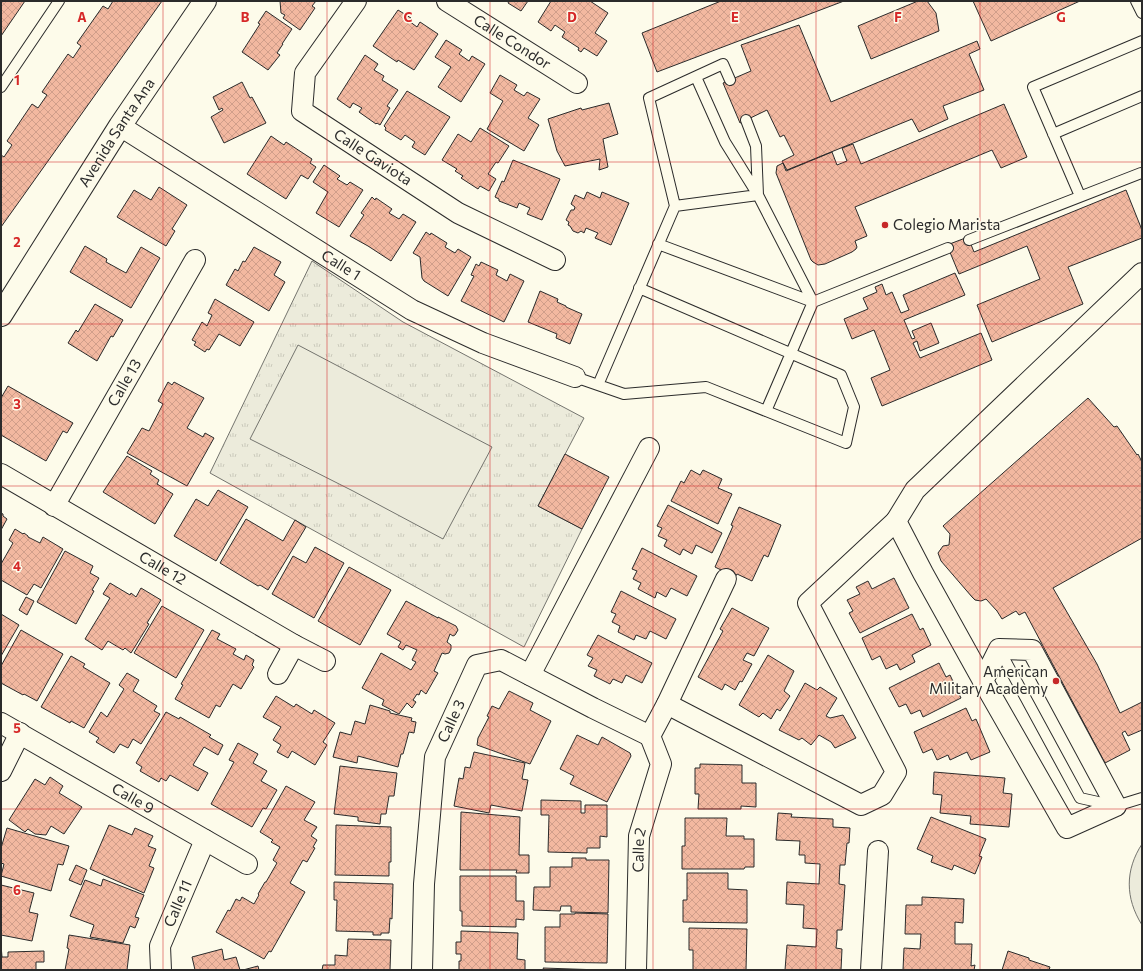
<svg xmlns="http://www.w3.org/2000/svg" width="1143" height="971" font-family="Commissioner,sans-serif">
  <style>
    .grass { fill: url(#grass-tufts); stroke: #74746e }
    .pitch { fill: #ecebdb; stroke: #74746e }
    .building { fill: url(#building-cross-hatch); stroke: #2b2b2b }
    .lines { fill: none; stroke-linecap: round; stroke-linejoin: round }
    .lane-casing { stroke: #2b2b2b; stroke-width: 12 }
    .street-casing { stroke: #2b2b2b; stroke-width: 22 }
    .secondary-casing { stroke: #2b2b2b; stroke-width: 24 }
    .lane { stroke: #fdfbea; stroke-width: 10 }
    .street { stroke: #fdfbea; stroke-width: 20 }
    .secondary { stroke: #fdfbea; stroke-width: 22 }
    .grid { fill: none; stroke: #d62828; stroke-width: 1; stroke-opacity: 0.55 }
    .poi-dot { fill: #c62828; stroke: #fdfbea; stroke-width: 1.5 }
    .labels { text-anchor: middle; stroke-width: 3; stroke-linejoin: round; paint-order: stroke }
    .street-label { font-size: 15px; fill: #2b2b2b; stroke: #fdfbea }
    .poi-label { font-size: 15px; fill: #2b2b2b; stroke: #fdfbea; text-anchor: start }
    .grid-label { font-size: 13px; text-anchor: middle; font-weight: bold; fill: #d62828; stroke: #fdfbea; stroke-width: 3; stroke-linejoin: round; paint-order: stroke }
  </style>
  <defs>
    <pattern id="grass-tufts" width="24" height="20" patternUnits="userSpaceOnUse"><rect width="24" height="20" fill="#ecebdb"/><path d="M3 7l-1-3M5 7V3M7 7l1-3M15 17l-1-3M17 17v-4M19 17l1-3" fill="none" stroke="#cbcabc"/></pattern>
    <pattern id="building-cross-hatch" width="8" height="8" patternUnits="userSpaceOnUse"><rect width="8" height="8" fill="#f2b8a0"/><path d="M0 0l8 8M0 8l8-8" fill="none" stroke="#d09e8a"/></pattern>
  </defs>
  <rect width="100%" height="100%" fill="#fdfbea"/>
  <path class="grass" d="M312,261L403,322L584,418L538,506L582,529L524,647L210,473Z"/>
  <path class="pitch" d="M298,345L492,447L443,539L353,491L250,439Z
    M1142,844V925C1125,898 1125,870 1142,844Z"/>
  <path class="building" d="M1,1H25L1,36Z
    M113,1H162L1,227V155L4,157L12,145L7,141L32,104L38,108L47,95L42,92L68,54L73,58L81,46L77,43L103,6L108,9Z
    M280,1H316L312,6L315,8L300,30L283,18L285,15L281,13Z
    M509,1H528L521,11L508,3Z
    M551,1H590L608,13L595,33L607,41L597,56L584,48L581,52L578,50L579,48L562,37L565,32L555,25L551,31L538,22Z
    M721,1H844L657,72L642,33Z
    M918,1H927L936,13L939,31L871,59L858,26Z
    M973,1H1080L991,41Z
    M398,10L411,18L409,21L417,27L420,22L438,34L414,70L398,60L397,62L373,46Z
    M266,11L292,29L282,44H283L277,53L280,55L268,70L242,52L260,24L258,23Z
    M799,25L831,102L977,41L980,49L969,54L984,90L943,106L948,119L919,132L912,119L787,170L782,161L794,155L784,135L780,137L767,110L740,123L723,83L751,71L741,45Z
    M446,40L462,50L459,54L469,61L472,56L485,64L461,102L438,87L451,67L435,57Z
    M365,55L378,64L374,70L384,76L382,80L398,90L387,106L390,108L380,125L377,123L376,124L359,112L362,108L353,103L350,108L337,99Z
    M500,75L517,85L514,90L524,96L527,92L540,99L528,118L539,125L524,151L487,129L503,101L490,93Z
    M242,82L250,98L252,97L266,123L224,143L211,117L223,110L222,108L219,110L213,97Z
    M407,91L450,117L425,155L412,147L415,142L405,135L401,140L385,130L386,128L384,126Z
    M609,103L618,134L603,139L608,167L599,170L600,159L565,166L557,151L548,119L581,108L582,110Z
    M1004,104L1027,157L1001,168L992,150L855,207L867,236L855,241L857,247L856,249L852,252L825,264L818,265L813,262L811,260L776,173L777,166L783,163L786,171L832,152L837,165L847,161L842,148L853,144L861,164Z
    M480,128L509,146L498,163L496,162L488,174L496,179L489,191L480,186L478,189L461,178L463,176L455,171L457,169L442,160L458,134L471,142Z
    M271,136L284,145L286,142L312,159L310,163L316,167L308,179L301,175L286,199L247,174Z
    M513,160L560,179L542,220L527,214L530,208L519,203L517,208L499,201V199L495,197L502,181L504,182Z
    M324,165L340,176L337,179L347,185L350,182L363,190L339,227L316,213L328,192L313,182Z
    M159,187L187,205L172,229L175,231L166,246L117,217L134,190L151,200Z
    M1126,190L1142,230V238L1068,267L1083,304L992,342L977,305L1040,279L1027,246L959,274L947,245L968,237L974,252Z
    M587,192L600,198L602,192L629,203L611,245L595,238L598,233L586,228L584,233L581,231L578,233L573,231L570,226L568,225L569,222L566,220L571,210H574L575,207L571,204L575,195L584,199Z
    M372,197L375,200L376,198L392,209L389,213L399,219L403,214L416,222L391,261L368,246L350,236L364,215L361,213Z
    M426,232L430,235L431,233L447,243L445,247L455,253L458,249L471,257L448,296L424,281L422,278L420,257L413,253Z
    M85,246L107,259L106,262L126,273L141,247L160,258L131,308L70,272Z
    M254,247L281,262L274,275L285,282L269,311L226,285L235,269L238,271L243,261L245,262Z
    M481,262L498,270L496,275L507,281L510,274L524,281L504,322L461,301L474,276L471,275L476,264L479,266Z
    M955,273L965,295L904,320L912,339L915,338L912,331L931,323L939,343L920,351L917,341L913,343L920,358L981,333L992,360L882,406L871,378L890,370L874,330L852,339L844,319L868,309L863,298L877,292L875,287L882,284L886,295L892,292L901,313L909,310L903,295Z
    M540,291L558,299L557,302L566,306V307L582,314L570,344L556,338L557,334L528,322Z
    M215,299L254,322L240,346L219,334L209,350L207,349L205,352L194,345L196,342L192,340L202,322L207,326L212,315L208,313Z
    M95,304L123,320L113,337L111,336L97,361L68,343L76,330L78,332Z
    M168,382L172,385L174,382L204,398L187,428L203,437L205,433L214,438L187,486L127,453L142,428L149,431L163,404L158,401Z
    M8,386L73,423L67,433L63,431L46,461L1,435V398Z
    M1088,398L1114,427L1117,426L1137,455L1138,454L1142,462V470H1141L1142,472V538L1053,588L1097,664L1120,713L1142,702V730L1128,736L1125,731L1122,733L1130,750L1105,763L1025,612L1019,615L1016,611L1002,619L997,611L986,599L981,601L975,600L972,597L941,561L938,553L943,546L949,545L950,534L943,526Z
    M565,454L609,477L582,529L538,506Z
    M127,456L152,471L150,474L159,480L157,484L173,494L155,524L103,492Z
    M691,470L700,475L703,470L722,479L718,488L732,494L718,524L671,501L681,481L684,483Z
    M218,490L248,507L216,561L174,536L196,499L208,506Z
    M668,505L722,533L712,553L696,545L692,554L683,549L680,555L664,546L667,540L658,536L662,528L657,526Z
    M739,507L781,525L768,557L764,555L752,581L737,574L735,577L715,567L733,526L731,525Z
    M1,513L3,514V516L7,519L1,530Z
    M246,519L283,541L295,520L306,527L268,590L260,585L258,586L220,563Z
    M15,529L23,534L24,533L28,536V537L40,543L43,537L63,549L41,588L34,584L27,595L1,580V564L13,543L9,540Z
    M315,547L344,563L314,618L272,594L293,556L306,563Z
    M642,548L697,576L687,596L671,588L666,597L657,592L655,598L638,589L641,583L633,579L637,571L632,569Z
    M65,551L93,566L90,573L99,578L92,590L94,591L76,624L37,602Z
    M349,567L391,590L360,645L318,621Z
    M894,578L909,608L860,633L849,613L853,611L847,600L860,594L856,587L868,581L872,589Z
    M110,583L130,595L131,593L136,597L141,588L161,600L147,623L149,624L131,653L125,648L123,650L108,641L102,650L85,639L110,598L103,594Z
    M621,591L676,619L666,639L650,631L646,639L636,635L634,640L618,632L620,626L612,622L616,614L611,612Z
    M26,597L34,601L27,615L19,610Z
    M406,601L438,618V617L456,626L458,630L455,635L453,636L450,634L447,642L451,645V649L449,653L445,654L442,653L434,671L438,673L426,694L421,690L419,695L417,694L413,700L416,702L412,708L407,703L399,714L382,705L384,700L362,688L381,653L411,670L416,662L412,660L417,650L406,645L403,650L398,647L401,642L387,634Z
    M162,606L204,630L176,678L134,653Z
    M732,608L769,628L754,656L747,653L743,660L752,664L742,682L740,681L735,690L725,684L722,690L698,677L723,631L720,629Z
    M1,614L19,625L1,656Z
    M912,614L920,630L923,628L931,645L912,655L915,662L900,670L897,664L886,669L880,656L872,660L862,638Z
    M21,630L63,654L37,701L24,694L23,695L1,683V666Z
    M212,630L220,634L217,639L236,649L233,654L244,660L246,655L254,660L252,665L254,667L241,689L233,684L220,707L216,705L209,718L175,699L183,685L181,684Z
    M598,635L652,663L642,683L626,675L622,683L613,679L610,684L594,676L597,670L588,666L593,658L587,655Z
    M768,655L794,671L784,691L790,696L780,711L777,709L771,719L763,713L759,717L739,705Z
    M71,656L85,664L83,667L110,683L84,728L71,721L70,723L41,707Z
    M939,663L946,677L950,675L961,698L923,717L920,710L911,714L906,704L899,707L889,688Z
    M127,673L139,680L133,691L157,706L154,711L160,714L141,744L133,739L128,748L120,744L114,753L96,742L99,738L89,732L101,712L107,717L124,689L119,685Z
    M805,683L817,690L820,687L837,698L826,716L830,718L843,715L856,738L835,748L831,742L819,735L811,745L802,738L799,740L779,730Z
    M509,691L533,703L530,710L551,721L530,764L477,745L478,738L489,717L487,716L492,706L499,709Z
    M276,696L294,707L296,704L312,714L314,710L335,723L323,742L327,745L315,765L292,751L288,758L277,752L281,745L273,740L281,727L263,717Z
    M370,705L390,711V713L412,718L411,721L416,722L414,733L409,732L403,754H401L398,767L358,756L357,763L333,757L340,732L351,735L355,721L365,724Z
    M966,708L972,721L976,719L990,752L971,760L967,752L950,760L948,755L937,760L932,749L923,753L914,732Z
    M166,712L179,719L180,717L211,735L209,737L223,745L218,755L204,747L193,765L208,773L198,791L170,775L166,781L161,778L159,782L140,771L142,767L136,763Z
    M577,735L598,745L602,737L630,753L631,756L607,802L570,784L574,776L560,769Z
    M238,743L258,754L253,763L267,771L261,781L277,790L266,809L263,808L252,827L211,804L234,762L229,760Z
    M474,752L525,763L522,779L528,780L522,811L491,805L489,813L454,806L459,778L463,779L465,767L470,768Z
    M700,764L742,765V783H756V807L741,806V809H698L699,794H695V768H700Z
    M340,766L397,773L394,796H389L386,814H381L380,824L358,821V817L334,814Z
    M934,772L1005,778L1003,793L1012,794L1009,827L970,824L971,816L940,813L942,795L933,794Z
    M50,777L63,786L59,793L82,807L64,834L51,826L46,835L35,834L28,829L25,832L9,820L35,779L45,785Z
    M286,786L315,802L304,820L317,827L311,836L317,840L313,847L315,848L307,862L303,860L290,883L305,892L271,952L269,951L264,959L216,932L228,910L230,911L236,899L240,901L242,897L254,904L259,895L258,894L265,882H266L277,863L273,860L280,847L271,842L273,840L260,832Z
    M541,800L581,801V813H585V805H607V837L600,836V848H587V853L548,852L549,815H541Z
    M461,812L520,817L519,855H529V873H516L517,870H460Z
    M778,813L792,814L791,817L833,819V827L850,828L849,843H847L845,865H840L839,884L845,885L842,930H837V939L836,948L842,949L841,970H785L787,945L816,947L817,929L803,928L804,905L786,904L787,882L819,884L820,864L805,863V855H799L800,841L776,840Z
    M931,817L986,839L979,856L982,857L975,874L954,865L952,870L931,862L933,856L917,849Z
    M685,818H727L726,836H744V839H754V867H745L744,869H682V846H685Z
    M109,825L132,835L135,828L153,836L148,846L156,849L149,866L154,868L144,893L90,869Z
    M336,825L391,827V862H389V876L335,875Z
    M7,828L69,846L63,865L58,864L51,891L1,876L4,864L1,863V848Z
    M572,858H586V860H609L608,913L571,912V906H561L560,911L533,910L534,887H550V867H572Z
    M76,865L87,870L81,885L69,880Z
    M687,873H728V889L747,890V923L683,922V900H687Z
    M460,876H516V901H524V920L516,919V927L462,926V911H460Z
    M103,879L144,895L135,917L139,918L135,928L130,926L123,943L90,937L94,925L70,916L85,880L101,886Z
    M334,882L393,884L392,919L390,918L389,933H381V935H373V932L336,931L337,900H334Z
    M1,885L34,893L29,912L38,914L32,941L1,935Z
    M922,897L964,899L963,923L955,922V944H972L971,966L975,965L974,970H903L904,948L920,949L921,934H905L906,905H922Z
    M575,913L608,914L607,963L545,962V927H560V914H575Z
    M689,928L747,929L746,970H693V950H689Z
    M461,931L518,933L517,959L525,960V970H459V961H461V954H456V942H461Z
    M69,935L130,945L127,970H65L69,949L67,948Z
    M348,939L391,940L390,970H322L323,965H335V955L347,956Z
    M1,945L2,957H8V952L44,951V962H36V970H1Z
    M222,949L224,960L236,957L240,970H195L192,957Z
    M1008,951L1029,958V960L1050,967L1049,970H1002Z
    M258,966L259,970H243Z
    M543,968L601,970H534H544Z"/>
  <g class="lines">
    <defs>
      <path id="lane" d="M1136,1L1142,13
        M696,77L725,142L758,195L813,302
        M1,87L59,1
        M746,120L756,146L758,195
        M1053,134L1142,96
        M1080,196L1033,87L1142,41
        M675,206L758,195
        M969,240L1141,173
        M658,244L813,302L948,248
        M575,377L624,394L706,387L846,443L854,407L841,375L639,288
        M598,385L675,206L649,98L723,64L730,80
        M766,411L813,302
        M999,649L1080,798L1116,806L1142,798"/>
      <g id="street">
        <path id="s1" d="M356,1L305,73L302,111L458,213L555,260"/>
        <path id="s2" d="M447,1L577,83"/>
        <path id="s3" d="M120,126L412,310L483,343L575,377"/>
        <path id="s4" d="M1,474L294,645L325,661"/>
        <path id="s5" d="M54,506L195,260"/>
        <path d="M999,649L1032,650L1116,806L1067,828L983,681Z"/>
        <path d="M278,674L294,645"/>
        <path d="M530,675L649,448"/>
        <path d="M983,681L923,573L896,521L915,490L1142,273"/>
        <path d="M667,704L861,805L882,795L896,772L808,603L896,521"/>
        <path id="s6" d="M1,723L247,864"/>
        <path d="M650,736L667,704L726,579"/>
        <path d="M1,771L20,733"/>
        <path id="s7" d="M161,970L160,946L205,840"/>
        <path id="s8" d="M422,970L424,884L435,757L477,665L501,660L593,708L650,736"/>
        <path id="s9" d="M636,970L639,836L661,764L650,736"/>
        <path d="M871,970L878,851"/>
      </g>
      <g id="secondary">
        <path id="s10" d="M1,315L120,126L205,1"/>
      </g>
    </defs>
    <use href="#lane" class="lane-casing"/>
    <use href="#street" class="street-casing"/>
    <use href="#secondary" class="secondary-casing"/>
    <use href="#lane" class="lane"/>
    <use href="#street" class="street"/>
    <use href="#secondary" class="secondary"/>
  </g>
  <path class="grid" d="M163,1V970M327,1V970M490,1V970M653,1V970M816,1V970M980,1V970M1,162H1142M1,324H1142M1,486H1142M1,647H1142M1,809H1142"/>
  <g class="poi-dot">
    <circle cx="885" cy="225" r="4"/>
    <circle cx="1056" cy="681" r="4"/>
  </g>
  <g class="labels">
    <g class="street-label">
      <text dy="5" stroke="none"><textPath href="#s2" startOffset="77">Calle Condor</textPath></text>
      <text dy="5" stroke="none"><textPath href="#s10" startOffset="216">Avenida Santa Ana</textPath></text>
      <text dy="5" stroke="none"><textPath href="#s1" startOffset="211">Calle Gaviota</textPath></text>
      <text dy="5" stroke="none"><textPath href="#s3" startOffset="261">Calle 1</textPath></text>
      <text dy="5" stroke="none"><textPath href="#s5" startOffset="142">Calle 13</textPath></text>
      <text dy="5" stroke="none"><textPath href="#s4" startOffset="187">Calle 12</textPath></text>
      <text dy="5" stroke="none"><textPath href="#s8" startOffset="253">Calle 3</textPath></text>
      <text dy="5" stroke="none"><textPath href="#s6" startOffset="152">Calle 9</textPath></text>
      <text dy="5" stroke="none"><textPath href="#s9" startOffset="120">Calle 2</textPath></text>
      <text dy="5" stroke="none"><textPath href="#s7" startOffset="70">Calle 11</textPath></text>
    </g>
    <g class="poi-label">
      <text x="893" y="230">Colegio Marista</text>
      <text x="1048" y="677" text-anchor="end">American<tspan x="1048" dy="17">Military Academy</tspan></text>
    </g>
  </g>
  <g class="grid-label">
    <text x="82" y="22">A</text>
    <text x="245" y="22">B</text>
    <text x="408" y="22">C</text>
    <text x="572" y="22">D</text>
    <text x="735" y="22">E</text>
    <text x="898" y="22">F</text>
    <text x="1061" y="22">G</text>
    <text x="17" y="85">1</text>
    <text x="17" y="247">2</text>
    <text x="17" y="409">3</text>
    <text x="17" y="571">4</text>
    <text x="17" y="733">5</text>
    <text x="17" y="895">6</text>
  </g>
  <rect width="1143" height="971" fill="none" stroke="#2b2b2b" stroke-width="4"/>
</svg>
